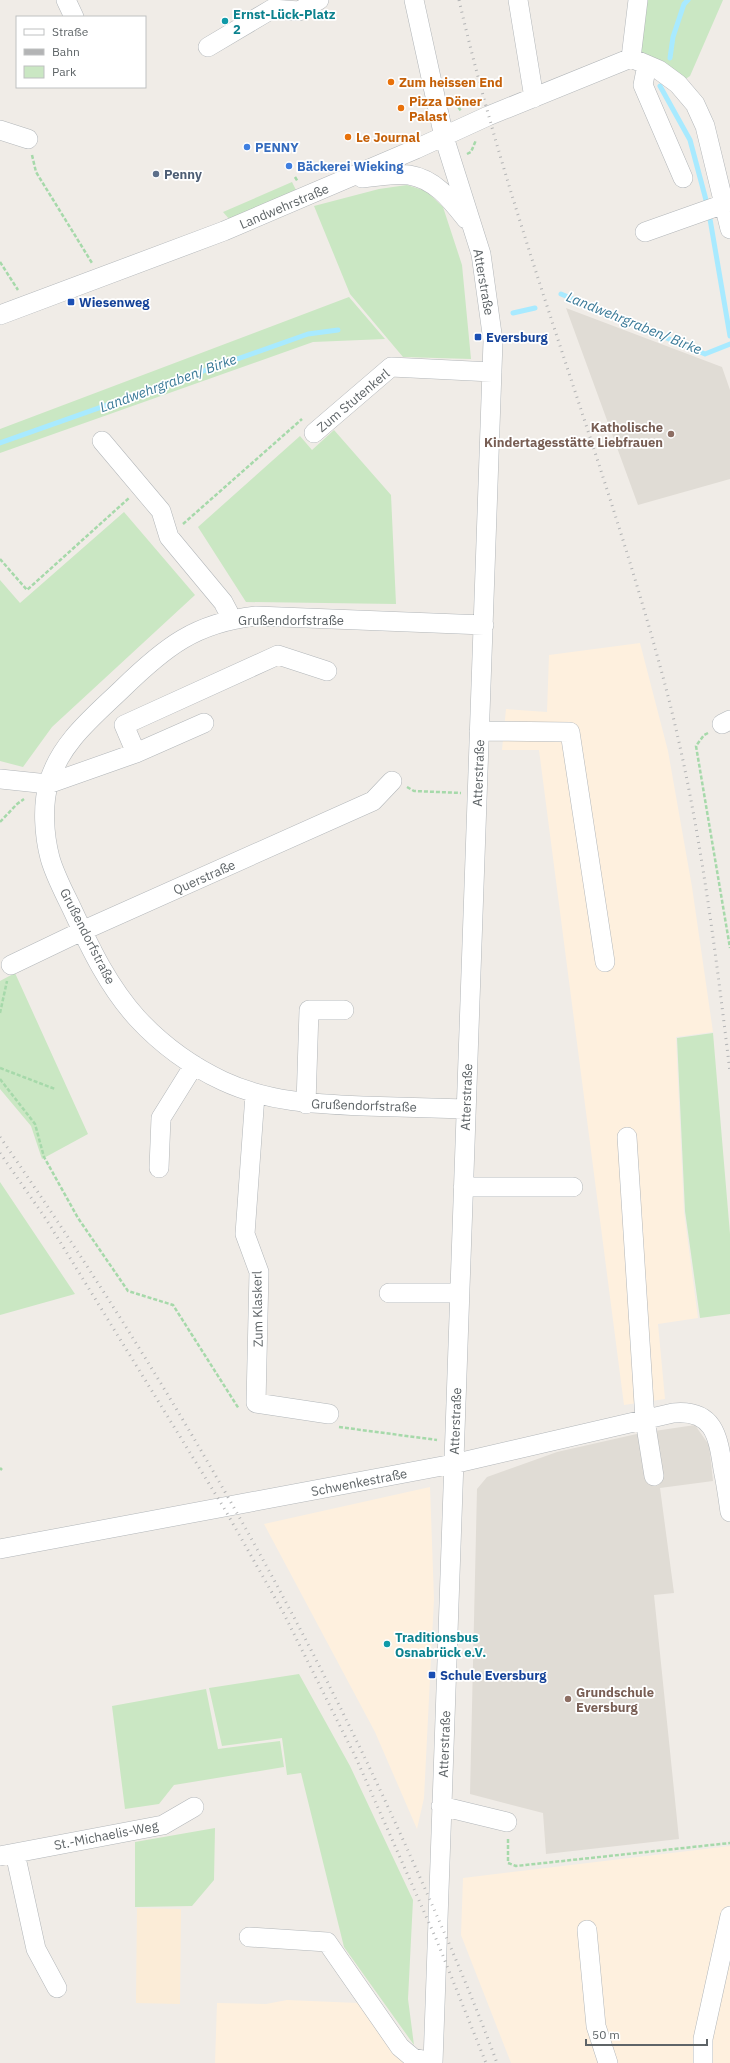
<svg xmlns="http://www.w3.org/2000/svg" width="730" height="2063" font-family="'IBM Plex Sans',sans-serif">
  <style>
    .commercial { fill: #fef0de }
    .education { fill: #e0dcd5 }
    .green { fill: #cae7c3 }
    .sand { fill: #fbecd7 }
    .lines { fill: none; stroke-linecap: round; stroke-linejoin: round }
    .stream { stroke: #a8eaff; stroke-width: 5 }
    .minor-casing { stroke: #b2b6b9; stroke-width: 20 }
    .path { stroke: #a6d9aa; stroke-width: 2.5; stroke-dasharray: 4 2; stroke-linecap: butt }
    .minor { stroke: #fff; stroke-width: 19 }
    .rail { stroke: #b3b4b5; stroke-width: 3; stroke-dasharray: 1 5; stroke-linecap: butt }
    .culture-dot { fill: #0f9aa8; stroke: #fff; stroke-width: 1.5 }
    .food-dot { fill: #e8710a; stroke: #fff; stroke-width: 1.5 }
    .shop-dot { fill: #3f7fe0; stroke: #fff; stroke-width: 1.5 }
    .service-dot { fill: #5c6f8a; stroke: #fff; stroke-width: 1.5 }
    .transit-dot { fill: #1a4fb4; stroke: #fff; stroke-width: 1.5 }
    .education-dot { fill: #8d6e63; stroke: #fff; stroke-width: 1.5 }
    .labels { text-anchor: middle; stroke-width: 3.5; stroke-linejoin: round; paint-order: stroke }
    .culture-label { font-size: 13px; font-weight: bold; fill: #0d838f; stroke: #fff; text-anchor: start }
    .food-label { font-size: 13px; font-weight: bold; fill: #c56008; stroke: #fff; text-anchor: start }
    .shop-label { font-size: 13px; font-weight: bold; fill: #366cbe; stroke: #fff; text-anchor: start }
    .service-label { font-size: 13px; font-weight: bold; fill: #4e5e75; stroke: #fff; text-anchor: start }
    .street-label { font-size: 13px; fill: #5e6467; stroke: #fff }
    .transit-label { font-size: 13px; font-weight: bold; fill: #164399; stroke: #fff; text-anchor: start }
    .education-label { font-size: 13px; font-weight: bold; fill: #785e54; stroke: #fff; text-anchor: end }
    .water-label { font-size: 14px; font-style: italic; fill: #3a7a98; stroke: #fff }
  </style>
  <rect width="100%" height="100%" fill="#f0ece7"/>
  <path class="commercial" d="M640,643L668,751L692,887L713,1032L676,1037L684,1212L698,1318L658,1324L665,1399L624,1405L539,750H502L506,709L547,712L549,655Z
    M430,1487L434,1599L424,1798L417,1829L375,1732L264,1524Z
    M730,1846V2063H511L461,1935L463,1878Z
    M287,2000L358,2003L406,2063H215L217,2003L266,2004Z"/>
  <path class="education" d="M566,308L722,367L730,390V479L638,505Z
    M695,1425L709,1445L713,1481L660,1488L674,1593L654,1595L679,1839L546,1854L543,1813L470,1794L477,1489L487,1477L557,1452L641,1433Z"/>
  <path class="green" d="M638,0H723L690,76L678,84L631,58Z
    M292,182L297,192L230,220L223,212Z
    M407,185L426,191L443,207L462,265L471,359L403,357L350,294L314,206L379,189Z
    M349,297L385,339L313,342L0,453V429Z
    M334,430L391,495L396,604L246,602L198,527L300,436L312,450Z
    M124,512L195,595L52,727L23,767L0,761V580L20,603Z
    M15,973L88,1134L42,1159L31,1126L0,1089V981Z
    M713,1033L730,1234V1314L700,1318L685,1211L677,1038Z
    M0,1182L75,1294L0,1315Z
    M299,1674L350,1766L413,1900L408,1999L414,2045L344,1947L301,1773L287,1775L282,1738L222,1746L209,1688Z
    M206,1689L218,1749L280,1741L284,1767L174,1785L159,1804L125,1809L112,1706Z
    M215,1828L214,1880L192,1906L135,1907V1842Z"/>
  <path class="sand" d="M137,1908L181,1909L180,2004L136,2003Z"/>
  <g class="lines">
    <path class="stream" d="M670,58L673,37L684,4L688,0
      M660,86L690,140L706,200
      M710,219L730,336
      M561,294L705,354L730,344
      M513,313L535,308
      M0,443L308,334L338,330"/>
    <defs>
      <path id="minor" d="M66,0L74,17
        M414,0L444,137L481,254L493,341L433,2063
        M518,0L534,98
        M208,47L272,9L299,11L319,0
        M631,58L659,70L678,84L695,104L705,126L730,229
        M631,58L638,0
        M647,65L643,85L683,178
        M0,130L28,139
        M362,178C377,177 394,173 409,175C435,179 451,200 466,219
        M645,232L724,204
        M0,315L224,231L416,149L488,116L631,58
        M314,433L391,367L492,372
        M102,441L161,511L169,537L223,602L232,619
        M722,724L730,720
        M479,731L570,732L605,962
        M136,753L124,725L278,655L327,671
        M0,779L48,784L136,753L204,723
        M11,965L82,931L373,801L392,781
        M255,1095L245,1234L259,1272L256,1403L329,1414
        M306,1104L309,1010H344
        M466,1109C432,1108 397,1107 363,1106C315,1104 268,1102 223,1081C191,1066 161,1044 137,1018C109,987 91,950 73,911C65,894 55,876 50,858C44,835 42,805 49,782C60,743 94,716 122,689C165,647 195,623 256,616L484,625
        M627,1137L645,1420L654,1476
        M159,1168L161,1118L194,1065
        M463,1187H573
        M389,1293H459
        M0,1549L453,1464L673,1413C714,1409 718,1436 723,1469C726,1483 728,1498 730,1512
        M441,1806L507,1822
        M15,1853L36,1949L57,1988
        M0,1856L163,1825L194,1807
        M587,1930L596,2026L608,2063
        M249,1937L327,1942L400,2047L413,2058L433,2062
        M703,2063V2039L730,1916"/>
    </defs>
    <use href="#minor" class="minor-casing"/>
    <path class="path" d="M455,102L461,111
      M467,154L471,152L476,140
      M32,155L36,172L92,263
      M310,170L317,167L321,171
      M295,177L298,182
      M0,262L18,290
      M183,524L302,419
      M0,559L27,590L129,498
      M708,733L704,735L696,746L730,948
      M407,787L414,791L461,793
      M0,822L17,804L24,799
      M0,1013L7,981
      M0,1068L55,1089
      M0,1079L35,1124L44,1157L78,1218L128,1291L173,1305L239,1409
      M339,1427L437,1440
      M0,1468L2,1470
      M508,1839V1863L516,1866L730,1843"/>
    <use href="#minor" class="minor"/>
    <path class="rail" d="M459,0C512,230 602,450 663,677C698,807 714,939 730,1072
      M0,1137C158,1364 296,1601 409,1853C440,1922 471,1992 497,2063
      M0,1153L46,1219L224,1508L283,1612L356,1758L437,1941L486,2063"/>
  </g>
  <g class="culture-dot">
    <circle cx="225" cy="21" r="4"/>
    <circle cx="387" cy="1644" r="4"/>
  </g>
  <g class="food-dot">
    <circle cx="391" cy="82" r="4"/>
    <circle cx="401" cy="108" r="4"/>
    <circle cx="348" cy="137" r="4"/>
  </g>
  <g class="shop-dot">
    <circle cx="247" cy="147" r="4"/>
    <circle cx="289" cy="166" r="4"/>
  </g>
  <circle class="service-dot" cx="156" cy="174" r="4"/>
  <g class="transit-dot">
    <rect x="67" y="298" width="8" height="8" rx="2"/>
    <rect x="474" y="333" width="8" height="8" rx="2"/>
    <rect x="428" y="1671" width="8" height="8" rx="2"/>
  </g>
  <g class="education-dot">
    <circle cx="671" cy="434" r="4"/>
    <circle cx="568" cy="1699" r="4"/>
  </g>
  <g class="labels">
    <g class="culture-label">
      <text x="233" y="19">Ernst-Lück-Platz<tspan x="233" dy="15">2</tspan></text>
      <text x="395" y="1642">Traditionsbus<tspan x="395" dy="15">Osnabrück e.V.</tspan></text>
    </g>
    <g class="food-label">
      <text x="399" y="87">Zum heissen End</text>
      <text x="409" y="106">Pizza Döner<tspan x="409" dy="15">Palast</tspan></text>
      <text x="356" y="142">Le Journal</text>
    </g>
    <g class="shop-label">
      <text x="255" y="152">PENNY</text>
      <text x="297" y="171">Bäckerei Wieking</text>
    </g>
    <g class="service-label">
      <text x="164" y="179">Penny</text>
    </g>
    <g class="street-label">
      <text transform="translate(284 206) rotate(-23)" y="5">Landwehrstraße</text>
      <text transform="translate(484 282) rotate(80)" y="5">Atterstraße</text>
      <text transform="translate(353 400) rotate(-40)" y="5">Zum Stutenkerl</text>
      <text x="291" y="625">Grußendorfstraße</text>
      <text transform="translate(478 773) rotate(-88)" y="5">Atterstraße</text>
      <text transform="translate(204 877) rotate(-24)" y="5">Querstraße</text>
      <text transform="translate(88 936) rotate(63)" y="5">Grußendorfstraße</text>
      <text transform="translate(466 1097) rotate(-88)" y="5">Atterstraße</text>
      <text transform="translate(364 1105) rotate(2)" y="5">Grußendorfstraße</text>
      <text transform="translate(257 1309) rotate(-91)" y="5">Zum Klaskerl</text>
      <text transform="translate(455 1421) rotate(-88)" y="5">Atterstraße</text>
      <text transform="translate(359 1482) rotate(-11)" y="5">Schwenkestraße</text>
      <text transform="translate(444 1744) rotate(-88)" y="5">Atterstraße</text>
      <text transform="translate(106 1835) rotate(-11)" y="5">St.-Michaelis-Weg</text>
    </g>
    <g class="transit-label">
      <text x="79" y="307">Wiesenweg</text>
      <text x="486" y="342">Eversburg</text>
      <text x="440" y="1680">Schule Eversburg</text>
    </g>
    <g class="education-label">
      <text x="663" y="432">Katholische<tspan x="663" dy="15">Kindertagesstätte Liebfrauen</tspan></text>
      <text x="576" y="1697" text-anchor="start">Grundschule<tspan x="576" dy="15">Eversburg</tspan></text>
    </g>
    <g class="water-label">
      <text transform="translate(634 323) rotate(22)" y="5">Landwehrgraben/ Birke</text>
      <text transform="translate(168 383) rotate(-20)" y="5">Landwehrgraben/ Birke</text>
    </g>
  </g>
  <rect x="16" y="16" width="130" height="72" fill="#ffffff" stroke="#bfc1c2"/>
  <rect x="24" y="29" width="20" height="6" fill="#ffffff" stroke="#bfc1c2"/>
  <text x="52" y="36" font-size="12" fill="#5e6467">Straße</text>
  <rect x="24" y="49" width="20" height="6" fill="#b3b4b5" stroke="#bfc1c2"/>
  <text x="52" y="56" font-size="12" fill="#5e6467">Bahn</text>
  <rect x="24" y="66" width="20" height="12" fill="#cae7c3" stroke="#bfc1c2"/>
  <text x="52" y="76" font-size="12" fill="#5e6467">Park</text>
  <path d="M586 2039v6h121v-6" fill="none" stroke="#5e6467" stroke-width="2"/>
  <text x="592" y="2039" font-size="12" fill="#5e6467" stroke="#ffffff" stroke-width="3" paint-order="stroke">50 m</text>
</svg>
